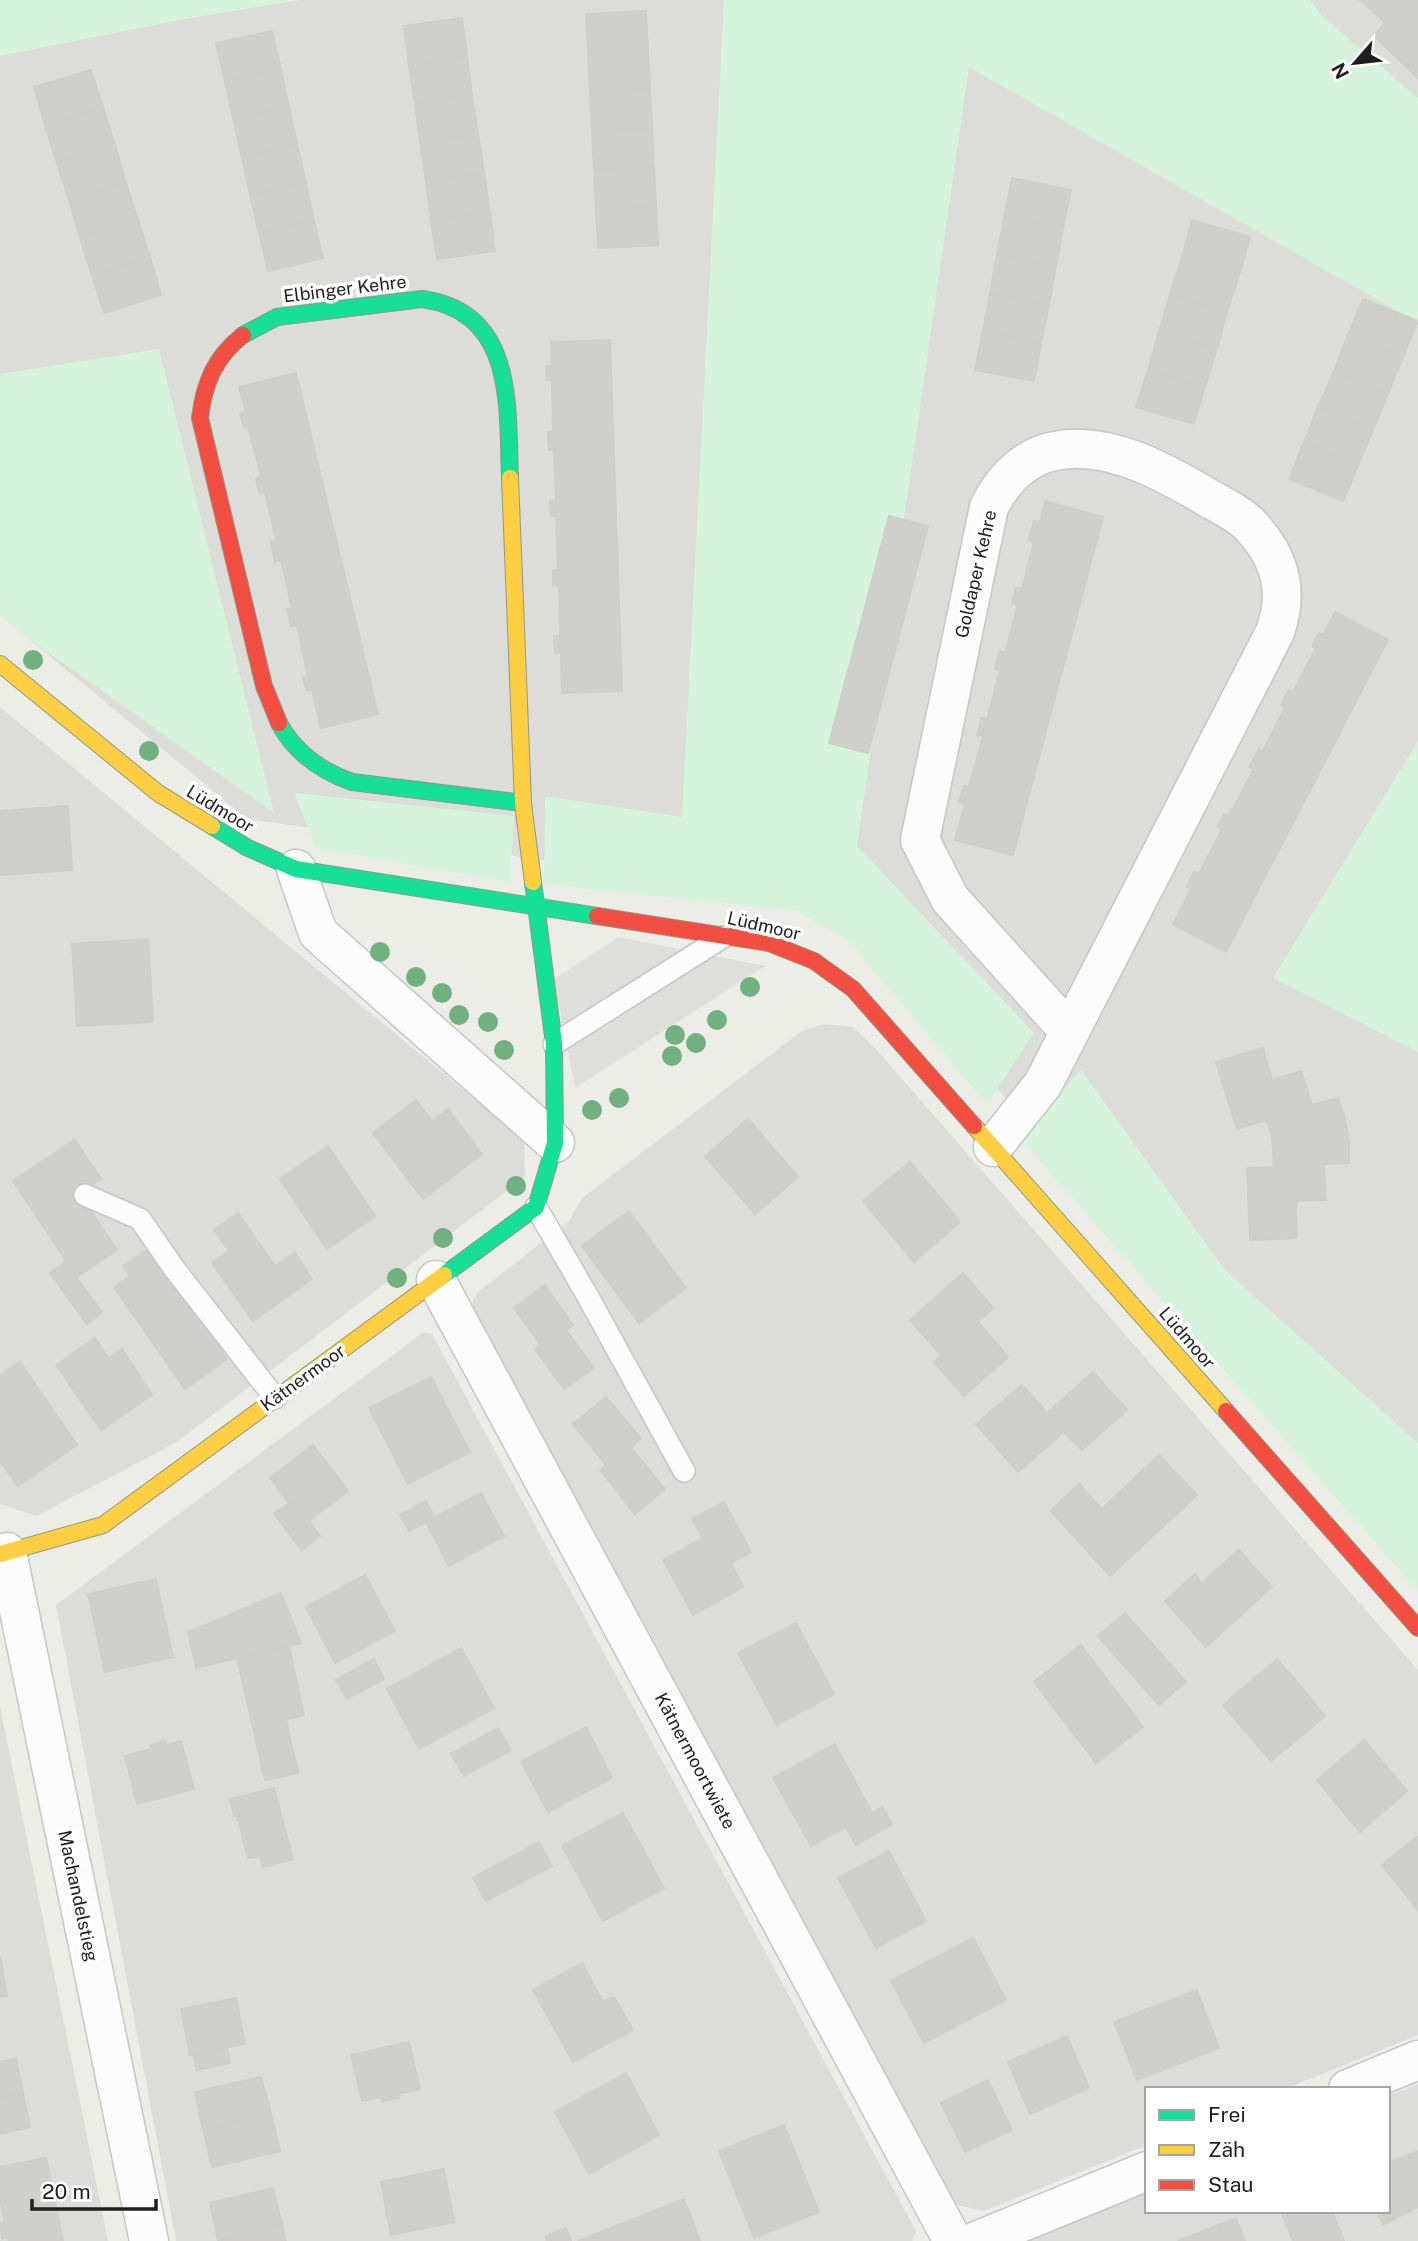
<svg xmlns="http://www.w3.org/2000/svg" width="1418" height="2241" font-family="'Public Sans',sans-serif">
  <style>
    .residential { fill: #dcdcd9 }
    .park { fill: #d5f4db }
    .parking { fill: #dededb }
    .building { fill: #cfcfcb; stroke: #d0cec9; stroke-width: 2 }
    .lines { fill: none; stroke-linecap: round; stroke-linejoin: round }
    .lane-casing { stroke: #c6c6c4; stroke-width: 24 }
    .street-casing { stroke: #c6c6c4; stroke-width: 41 }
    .fast-casing { stroke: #919880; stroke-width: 18 }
    .slow-casing { stroke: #919880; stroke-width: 18 }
    .jam-casing { stroke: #919880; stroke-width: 18 }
    .lane { stroke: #fcfcfc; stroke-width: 21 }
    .street { stroke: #fcfcfc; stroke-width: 38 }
    .fast { stroke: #16e098; stroke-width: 16 }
    .slow { stroke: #ffcf43; stroke-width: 16 }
    .jam { stroke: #f24e42; stroke-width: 16 }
    .tree { fill: #71b07f }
    .labels { text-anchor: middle; stroke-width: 7; stroke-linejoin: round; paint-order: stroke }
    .street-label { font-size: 18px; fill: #1f1f1f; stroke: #fff }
  </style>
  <rect width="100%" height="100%" fill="#edede8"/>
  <path class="residential" d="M0,0H1418V1576L834,900L247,819L0,615Z
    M0,707L524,1140L525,1177L177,1442L37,1516L0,1504Z
    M824,1024L853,1027L876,1049L1418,1670V2035L1285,2089H1147V2145L984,2211L954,2204L472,1310L473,1300L477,1293L569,1221L582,1198L802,1031Z
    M424,1332L432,1334L916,2231L912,2241H176L56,1605Z
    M0,1706L108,2241H0Z
    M1418,2084V2241H1028L1147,2193V2211H1388V2096Z"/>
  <path class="park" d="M0,0H300L185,19L0,56Z
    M724,0H1310L1323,17L1418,98V323L969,67L857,846L1034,1033L987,1104L849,941L797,911L544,884L545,796L682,817Z
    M159,349L274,813L32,641L0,615V374Z
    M1418,741V1052L1273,978Z
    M294,793L514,816L510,882L316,848Z
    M1081,1070L1225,1270L1418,1443V1591L1019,1137Z"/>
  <path class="parking" d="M619,937L765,966L575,1088L554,979Z"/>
  <path class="building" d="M1360,0H1418V78L1374,36L1385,22Z
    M646,11L648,50L588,53L586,14Z
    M462,18L467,57L409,65L404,26Z
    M272,31L281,69L225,82L216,43Z
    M648,50L650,89L590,92L588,53Z
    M467,57L472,95L415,103L409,65Z
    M281,69L289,107L233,119L225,82Z
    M91,70L103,107L45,125L34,87Z
    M650,89L652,128L592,131L590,92Z
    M472,95L478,134L420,143L415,103Z
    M103,107L115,145L57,163L45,125Z
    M289,107L297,144L242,157L233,119Z
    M652,128L654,167L594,170L592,131Z
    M478,134L484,173L426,181L420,143Z
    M297,144L306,183L250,195L242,157Z
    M115,145L126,183L69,200L57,163Z
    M654,167L656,206L596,209L594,170Z
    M484,173L490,212L431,220L426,181Z
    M1012,178L1071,190L1063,228L1004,217Z
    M126,183L138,220L80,238L69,200Z
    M306,183L314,220L259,233L250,195Z
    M656,206L658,245L598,248L596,209Z
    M490,212L495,251L437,259L431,220Z
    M1004,217L1063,228L1056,266L997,255Z
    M138,220L150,257L92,275L80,238Z
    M314,220L323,258L268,271L259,233Z
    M1192,220L1250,237L1239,275L1182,257Z
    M997,255L1056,266L1049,305L990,293Z
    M150,257L161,295L104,313L92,275Z
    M1182,257L1239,275L1227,312L1170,294Z
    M990,293L1049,305L1041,343L983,331Z
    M1170,294L1227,312L1217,349L1159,332Z
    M1363,299L1418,321L1403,357L1348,335Z
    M983,331L1041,343L1034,381L975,370Z
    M1159,332L1217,349L1205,387L1148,370Z
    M1348,335L1403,357L1388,394L1334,371Z
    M610,340L622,691L562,693L561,653H555L554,636H560L559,586H553V570H558L556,516H551L550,501L556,500L554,449L549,450L548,441V432H553L552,380H546V366H552L551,342Z
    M1148,370L1205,387L1194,424L1136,407Z
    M1334,371L1388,394L1373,430L1318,407Z
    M296,373L378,714L321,728L312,689L307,691L303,678L308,677L297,625L291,627L287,609L292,608L281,560L275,562L271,542L276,540L265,492L259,493L256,478L261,476L248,426L244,427L240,413L246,412L239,387Z
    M1318,407L1373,430L1358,466L1304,442Z
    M1304,442L1358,466L1343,501L1289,479Z
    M1045,501L1103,517L1013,855L955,840L965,804L959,802L964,786L969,787L983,736L977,735L982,718L987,719L1000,671L995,669L997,660L1000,651L1005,653L1018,605L1012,603L1016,588L1022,589L1034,542L1029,540L1031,531L1034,521L1040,522Z
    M889,516L928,526L868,753L829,743Z
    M1335,612L1388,640L1226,952L1173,924L1191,889L1187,887L1194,872L1199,874L1222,829L1218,827L1224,814L1229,816L1254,769L1249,767L1259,749L1263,751L1285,707L1281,705L1289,690L1293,692L1316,648L1312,646L1319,633L1323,635Z
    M68,806L72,870L0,875V811Z
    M148,939L153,1022L77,1026L72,944Z
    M1263,1048L1272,1080L1301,1071L1312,1105L1338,1098L1345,1119L1349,1140V1163L1324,1164L1326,1200L1296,1201L1297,1238L1250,1240L1247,1168L1274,1167L1272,1135L1267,1120L1237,1129L1216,1062Z
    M416,1100L432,1121L448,1109L482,1154L423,1199L373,1133Z
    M748,1119L798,1177L755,1214L705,1156Z
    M75,1140L101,1179L79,1193L117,1250L77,1277L13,1181Z
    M328,1146L375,1216L327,1249L280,1179Z
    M910,1162L960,1222L914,1262L863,1201Z
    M629,1211L686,1288L639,1323L582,1246Z
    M238,1213L275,1266L295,1253L312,1279L253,1321L212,1263L229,1251L214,1230Z
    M150,1248L227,1359L185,1389L114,1287L130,1276L123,1266Z
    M65,1262L102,1312L87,1324L50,1273Z
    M963,1273L993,1308L941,1355L910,1320Z
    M545,1285L573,1325L566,1330L594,1368L564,1389L535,1349L541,1345L514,1308Z
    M978,1322L1008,1357L964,1396L934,1362Z
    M95,1338L108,1358L122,1349L152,1395L101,1430L56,1365Z
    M20,1362L77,1445L18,1486L0,1461V1375Z
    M1093,1372L1127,1410L1082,1450L1064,1432L1048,1412Z
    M431,1377L470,1452L408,1484L369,1408Z
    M1022,1385L1064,1432L1018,1472L976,1424Z
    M606,1397L641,1439L631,1448L665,1489L635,1514L600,1470L606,1465L573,1424Z
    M313,1445L348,1491L309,1521L293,1500L289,1503L270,1478Z
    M1159,1455L1197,1495L1110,1576L1051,1511L1079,1484L1102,1509Z
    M481,1493L504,1536L449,1566L426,1522Z
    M293,1500L320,1536L302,1550L274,1514Z
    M426,1501L435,1518L409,1531L400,1515Z
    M724,1502L734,1521L703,1538L692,1519Z
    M734,1521L751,1552L731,1563L743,1587L693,1615L663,1560Z
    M1239,1550L1272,1587L1206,1647L1165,1601L1195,1574L1202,1583Z
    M365,1575L395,1631L335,1663L306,1607Z
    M156,1579L173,1657L105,1672L88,1594Z
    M281,1593L301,1643L196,1668L188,1632Z
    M1125,1613L1186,1682L1159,1705L1098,1636Z
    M796,1623L834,1694L777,1725L738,1653Z
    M1081,1645L1143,1727L1096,1763L1034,1682Z
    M289,1646L304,1715L286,1720L298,1773L265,1780L237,1658Z
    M461,1648L494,1708L419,1749L387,1689Z
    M374,1659L384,1679L347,1699L336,1680Z
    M1277,1659L1301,1687L1247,1733L1223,1705Z
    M1301,1687L1325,1716L1271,1761L1247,1733Z
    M586,1727L612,1778L548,1812L521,1762Z
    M498,1728L511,1750L464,1776L451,1754Z
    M1364,1740L1407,1791L1360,1832L1317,1780Z
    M165,1741L166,1745L181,1741L194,1789L137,1804L125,1756L151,1749L150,1745Z
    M835,1744L872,1813L811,1846L773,1778Z
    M274,1788L293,1859L263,1867L260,1856L248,1858L237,1815L234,1816L230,1799Z
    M882,1807L892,1824L856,1845L846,1827Z
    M623,1813L664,1888L603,1921L562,1846Z
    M1417,1837L1418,1839V1910L1382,1865Z
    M539,1842L552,1866L486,1901L473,1878Z
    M889,1851L926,1921L876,1948L838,1878Z
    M973,1938L1006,2000L924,2043L891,1981Z
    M0,1956L7,1996L0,1997Z
    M582,1963L603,2002L614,1997L633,2030L573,2062L533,1990Z
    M1197,1990L1219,2048L1137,2080L1114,2022Z
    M236,1998L245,2044L190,2055L181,2009Z
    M1067,2036L1089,2088L1030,2114L1008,2062Z
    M409,2042L420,2089L398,2094L399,2098L382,2101L381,2097L362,2101L351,2055Z
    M227,2048L230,2063L197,2070L193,2055Z
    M16,2059L23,2093L0,2098V2062Z
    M626,2073L659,2135L589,2174L555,2112Z
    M261,2077L271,2113L203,2130L195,2092Z
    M988,2080L1012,2130L965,2152L941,2103Z
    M23,2093L30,2127L0,2134V2098Z
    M271,2113L280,2151L212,2167L203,2130Z
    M784,2125L819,2212L754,2238L719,2151Z
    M1418,2151V2207L1383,2225L1377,2211H1388V2163Z
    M46,2158L63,2241H9L8,2237L2,2239L0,2223L5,2222L0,2199V2167Z
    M444,2169L454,2222L391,2235L381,2182Z
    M273,2188L282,2224L218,2240L210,2203Z
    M684,2199L700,2241H578Z
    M1281,2211H1332L1344,2241H1293Z
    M1236,2218L1245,2241H1178Z
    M282,2224L286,2241L218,2240Z
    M566,2228L571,2241H547L546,2236Z"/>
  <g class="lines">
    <defs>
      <path id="lane" d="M554,1044L723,937
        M85,1195L140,1219L173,1267L275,1398
        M536,1207L587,1295L684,1471"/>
      <path id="street" d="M296,869L318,933L555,1143
        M993,1147L1043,1084L1275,632C1283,609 1285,588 1276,565C1271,550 1260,536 1250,525C1239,514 1223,506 1210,499C1165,472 1105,438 1050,452C1021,460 1002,481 989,507L920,840L950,899L1069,1031
        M436,1280L953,2241
        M7,1552L149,2241
        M1348,2089L1418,2060
        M976,2241L1147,2171"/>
      <path id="fast" d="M243,335L277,317L422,299C516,312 507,406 510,478
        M279,723C295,753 321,771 352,782L523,803
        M212,826L248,848L296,869L597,916
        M444,1275L536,1207L555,1143L554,1044L533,882"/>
      <path id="slow" d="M510,478L523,803L533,882
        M0,664L158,793L212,826
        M974,1126L1226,1411
        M0,1554L103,1525L444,1275"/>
      <path id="jam" d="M243,335C215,357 204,383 200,418L264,686L279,723
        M597,916L769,943L814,961L853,989L974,1126
        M1226,1411L1418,1628"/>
    </defs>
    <use href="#lane" class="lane-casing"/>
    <use href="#street" class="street-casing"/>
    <use href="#fast" class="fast-casing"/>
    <use href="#slow" class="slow-casing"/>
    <use href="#jam" class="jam-casing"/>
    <use href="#lane" class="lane"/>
    <use href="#street" class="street"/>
    <use href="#fast" class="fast"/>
    <use href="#slow" class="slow"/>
    <use href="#jam" class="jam"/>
  </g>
  <g class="tree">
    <circle cx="33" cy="660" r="10"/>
    <circle cx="149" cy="751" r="10"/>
    <circle cx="380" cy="952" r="10"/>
    <circle cx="416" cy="977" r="10"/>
    <circle cx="750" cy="987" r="10"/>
    <circle cx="442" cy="993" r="10"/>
    <circle cx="459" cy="1015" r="10"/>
    <circle cx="717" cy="1020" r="10"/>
    <circle cx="488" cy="1022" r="10"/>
    <circle cx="675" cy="1035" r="10"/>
    <circle cx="696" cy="1043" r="10"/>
    <circle cx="504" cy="1050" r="10"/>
    <circle cx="672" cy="1056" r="10"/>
    <circle cx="619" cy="1098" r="10"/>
    <circle cx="592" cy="1110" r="10"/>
    <circle cx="516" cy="1186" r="10"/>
    <circle cx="443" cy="1238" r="10"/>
    <circle cx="397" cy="1278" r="10"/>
  </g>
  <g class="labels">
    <g class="street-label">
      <text transform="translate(345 289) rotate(-7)" y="6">Elbinger Kehre</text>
      <text transform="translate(976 574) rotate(-77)" y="6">Goldaper Kehre</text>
      <text transform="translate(220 809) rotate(31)" y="6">Lüdmoor</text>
      <text transform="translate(764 926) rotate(13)" y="6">Lüdmoor</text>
      <text transform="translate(1187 1338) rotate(49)" y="6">Lüdmoor</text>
      <text transform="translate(303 1378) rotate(-36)" y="6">Kätnermoor</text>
      <text transform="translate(695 1761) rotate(62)" y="6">Kätnermoortwiete</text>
      <text transform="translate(78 1896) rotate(78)" y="6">Machandelstieg</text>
    </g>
  </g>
  <rect x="1145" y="2087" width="245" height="126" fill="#ffffff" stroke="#a5a5a5" stroke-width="2"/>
  <rect x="1159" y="2110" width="35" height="10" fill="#16e098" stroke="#a5a5a5" stroke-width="2"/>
  <text x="1208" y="2122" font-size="21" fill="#1f1f1f">Frei</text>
  <rect x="1159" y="2145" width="35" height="10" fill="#ffcf43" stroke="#a5a5a5" stroke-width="2"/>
  <text x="1208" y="2157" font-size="21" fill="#1f1f1f">Zäh</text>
  <rect x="1159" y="2180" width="35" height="10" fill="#f24e42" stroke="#a5a5a5" stroke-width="2"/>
  <text x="1208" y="2192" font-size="21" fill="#1f1f1f">Stau</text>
  <g transform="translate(1355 63) rotate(242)" stroke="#ffffff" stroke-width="5" paint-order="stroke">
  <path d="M0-5L12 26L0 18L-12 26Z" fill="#1f1f1f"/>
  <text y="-10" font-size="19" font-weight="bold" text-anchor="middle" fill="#1f1f1f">N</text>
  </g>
  <path d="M32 2199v10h124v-10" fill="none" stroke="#1f1f1f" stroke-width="3.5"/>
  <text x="42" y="2199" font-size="21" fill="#1f1f1f" stroke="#ffffff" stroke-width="5" paint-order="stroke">20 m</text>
</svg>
